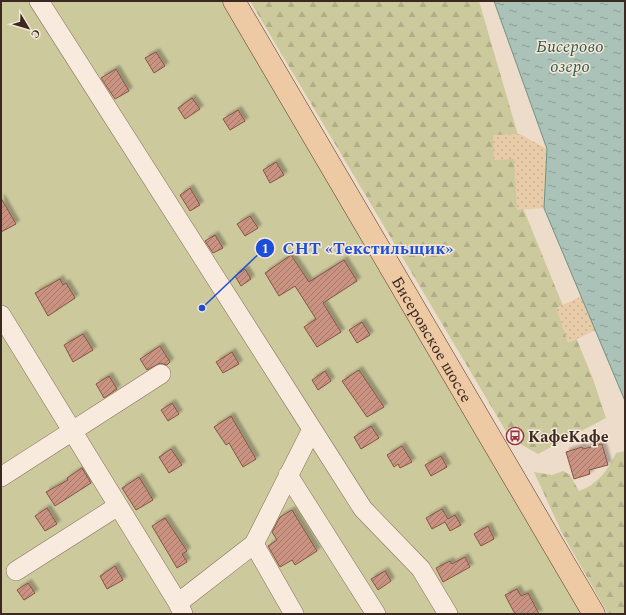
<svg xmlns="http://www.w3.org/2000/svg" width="626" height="615" font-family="Spectral,serif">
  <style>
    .green { fill: #ccc99d }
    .forest { fill: url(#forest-firs) }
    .sand { fill: url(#sand-dots) }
    .water { fill: url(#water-ripples); stroke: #719183 }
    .building { fill: url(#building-hatch); stroke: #885445; filter: url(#shadow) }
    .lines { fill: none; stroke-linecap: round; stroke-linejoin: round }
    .minor-casing { stroke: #8a6e5e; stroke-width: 20 }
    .major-casing { stroke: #583d32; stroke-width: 23 }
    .minor { stroke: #f8ebdd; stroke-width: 19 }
    .major { stroke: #eecaa4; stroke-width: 22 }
    .labels { text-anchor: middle; stroke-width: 3; stroke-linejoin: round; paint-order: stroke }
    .street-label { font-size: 16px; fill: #3b2921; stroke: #f5e8d9 }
    .poi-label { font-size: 16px; font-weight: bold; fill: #3b2921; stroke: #f5e8d9; text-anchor: start }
    .water-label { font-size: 17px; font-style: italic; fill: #315a50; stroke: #f5e8d9 }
    .leader { fill: none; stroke: #1d4ed8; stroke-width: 1.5 }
    .callout-dot { fill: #1d4ed8; stroke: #f5e8d9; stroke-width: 1.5 }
    .mark-label { font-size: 12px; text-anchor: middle; font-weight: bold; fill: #fff }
    .callout-label { font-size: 17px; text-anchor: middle; font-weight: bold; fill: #1d4ed8; stroke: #f5e8d9; stroke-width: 3; stroke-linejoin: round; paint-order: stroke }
  </style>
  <defs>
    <pattern id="forest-firs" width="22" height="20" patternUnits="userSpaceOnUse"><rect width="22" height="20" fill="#ccc99d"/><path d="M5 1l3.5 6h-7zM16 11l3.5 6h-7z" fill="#b0ad87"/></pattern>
    <pattern id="sand-dots" width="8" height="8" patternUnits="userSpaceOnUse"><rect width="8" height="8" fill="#e8cca8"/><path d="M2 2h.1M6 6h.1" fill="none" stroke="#c8af90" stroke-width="1.8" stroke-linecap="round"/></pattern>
    <pattern id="water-ripples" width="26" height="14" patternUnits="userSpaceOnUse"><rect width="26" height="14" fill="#aac2b7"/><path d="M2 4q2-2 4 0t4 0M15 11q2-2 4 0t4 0" fill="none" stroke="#8c9e94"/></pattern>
    <pattern id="building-hatch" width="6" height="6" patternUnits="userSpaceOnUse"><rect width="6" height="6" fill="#ca9381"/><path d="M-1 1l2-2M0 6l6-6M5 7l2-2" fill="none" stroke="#a57869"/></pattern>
    <filter id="shadow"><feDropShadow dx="3.5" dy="-3.5" stdDeviation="1" flood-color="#0004"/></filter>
  </defs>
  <rect width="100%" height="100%" fill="#eedcca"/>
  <path class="green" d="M1,1H224L584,614H1Z"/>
  <path class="forest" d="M250,1H479L520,142L516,191L593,379L606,418L538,454L510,438Z
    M625,451V614H608L562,533L534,472L552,475L563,471L570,475L579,491C597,485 608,470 616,453Z"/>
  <path class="sand" d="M520,134L547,149L544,208L517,210L514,159L494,160L493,135Z
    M582,296L596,330L568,343L556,308Z"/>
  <path class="water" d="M494,1H625V401L544,208L547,149Z"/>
  <path class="building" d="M156,52L165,66L154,73L145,58Z
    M116,69L129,91L115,99L101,78Z
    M192,98L200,109L185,119L178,108Z
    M238,110L245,121L230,130L223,119Z
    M276,162L284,175L270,183L263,170Z
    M190,188L200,205L190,211L180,195Z
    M1,198L16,224L1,232Z
    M250,216L258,228L245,236L237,224Z
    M215,235L223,248L213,253L205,241Z
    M291,255L309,282L344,260L357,281L323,303L341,332L317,347L304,327L316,319L295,286L279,296L265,273Z
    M245,269L251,279L241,286L235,276Z
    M60,279L63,285L66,283L75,298L48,316L35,293Z
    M362,322L370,335L357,343L349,330Z
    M83,334L93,350L73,362L64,345Z
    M160,346L170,362L167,365L160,363L147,370L140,359Z
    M232,352L239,364L223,373L216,362Z
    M359,370L384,407L367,417L342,381Z
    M325,371L331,381L318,390L312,380Z
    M109,376L117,389L104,398L96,384Z
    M172,403L179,414L168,421L161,410Z
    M231,416L256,459L243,467L229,443L226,445L214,427Z
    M371,426L379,438L361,449L354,437Z
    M602,444L608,465L589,470L590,474L574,479L566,452L582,447L583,449Z
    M402,446L412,462L400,468L398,464L394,467L387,455Z
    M171,449L182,465L169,473L159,457Z
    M441,456L447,467L431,476L425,465Z
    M82,468L91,483L55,506L46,492L68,480L67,478Z
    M139,477L153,500L136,510L122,488Z
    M47,508L57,524L45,531L35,516Z
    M442,509L448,519L455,515L461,525L450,531L445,522L432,529L426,518Z
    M292,510L317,551L295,565L292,560L280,567L268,546L277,540L272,532L280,517Z
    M165,518L187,551L182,554L187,562L177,568L152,526Z
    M488,526L494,539L481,546L474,534Z
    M465,557L470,567L443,582L436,568L450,561L452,564Z
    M115,566L123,580L107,589L100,576Z
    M385,571L391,581L378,590L371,579Z
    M28,583L35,593L24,600L17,590Z
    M517,589L521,596L528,593L539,614H515L505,595Z"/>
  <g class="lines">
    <defs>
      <path id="minor" d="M39,1L312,429L254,544
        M1,315L178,603L183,614
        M312,429L363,509L421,569L448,614
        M288,475L376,614
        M1,477L161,374
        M16,571L118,506
        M178,603L254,544L294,614"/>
      <g id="major">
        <path id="s1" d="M234,1L594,614"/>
      </g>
    </defs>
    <use href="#minor" class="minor-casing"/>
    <use href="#major" class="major-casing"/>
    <use href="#minor" class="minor"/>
    <use href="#major" class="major"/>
  </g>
  <defs>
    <symbol id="bus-ring" viewBox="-11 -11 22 22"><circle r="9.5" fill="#f5e8d9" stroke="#973043" stroke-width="1.5"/><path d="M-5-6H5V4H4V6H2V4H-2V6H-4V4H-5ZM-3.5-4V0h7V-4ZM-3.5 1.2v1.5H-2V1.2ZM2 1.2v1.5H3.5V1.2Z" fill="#973043"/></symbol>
  </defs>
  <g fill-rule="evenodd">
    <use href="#bus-ring" x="505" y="426" width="20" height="20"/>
  </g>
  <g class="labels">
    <g class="street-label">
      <text dy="6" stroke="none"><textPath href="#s1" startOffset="392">Бисеровское шоссе</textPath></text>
    </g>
    <g class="poi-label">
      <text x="528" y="442">КафеКафе</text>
    </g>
    <g class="water-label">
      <text x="570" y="52">Бисерово<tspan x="570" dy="20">озеро</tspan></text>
    </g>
  </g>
  <path class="leader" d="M202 308L265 248"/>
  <g class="callout-dot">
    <circle cx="202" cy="308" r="4"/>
    <circle cx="265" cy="248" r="10"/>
  </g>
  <g class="mark-label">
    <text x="265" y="253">1</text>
  </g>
  <g class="callout-label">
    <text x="368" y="254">СНТ «Текстильщик»</text>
  </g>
  <rect width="626" height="615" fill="none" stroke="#3b2921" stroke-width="4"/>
  <g transform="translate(28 28) rotate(128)" stroke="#f5e8d9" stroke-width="3" paint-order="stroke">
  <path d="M0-3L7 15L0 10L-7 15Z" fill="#3b2921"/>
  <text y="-6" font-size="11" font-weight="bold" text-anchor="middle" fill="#3b2921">С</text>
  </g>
</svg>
